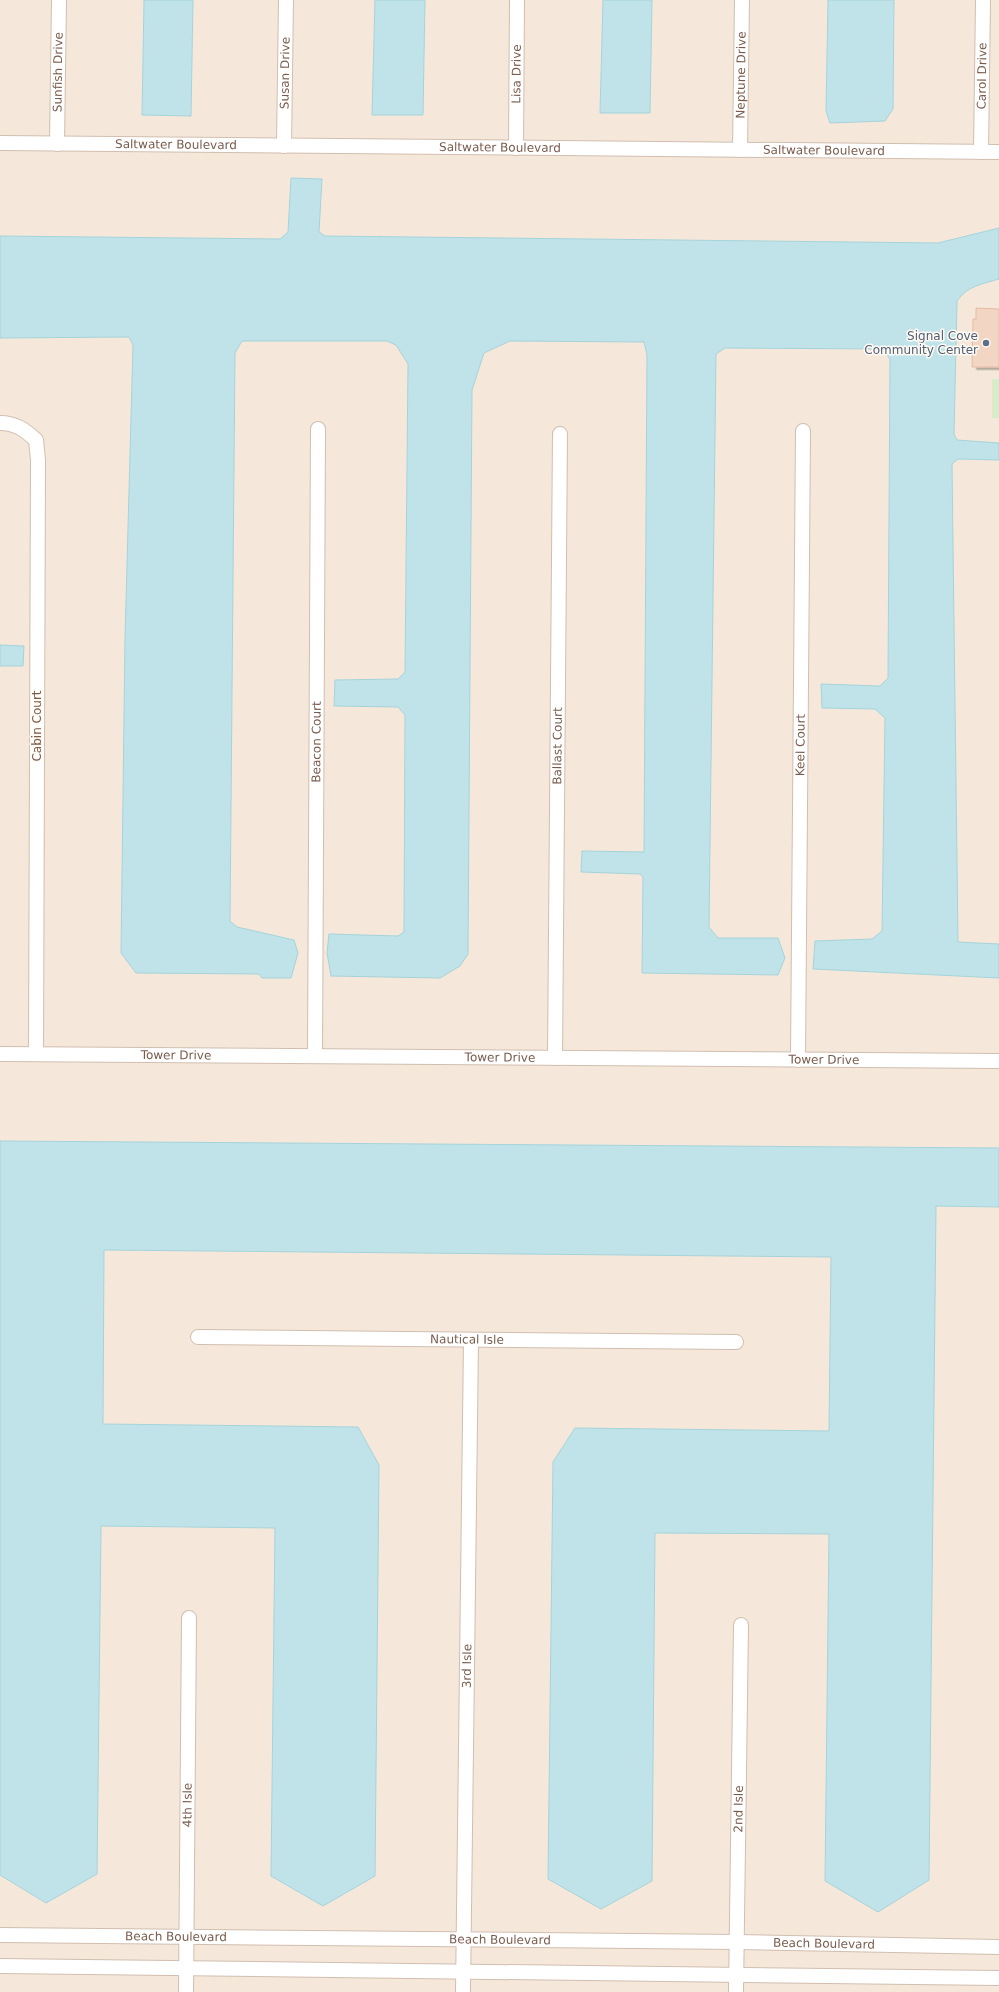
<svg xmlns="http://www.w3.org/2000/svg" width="999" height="1992" font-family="'DejaVu Sans',sans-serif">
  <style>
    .residential { fill: #f5e8da }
    .green { fill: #d8ecc9 }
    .water { fill: #bfe3e8; stroke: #a5d3da }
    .building { fill: #f3d5c3; stroke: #e6bba3; filter: url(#shadow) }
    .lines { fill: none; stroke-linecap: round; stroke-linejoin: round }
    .street-casing { stroke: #d1beb0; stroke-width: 16 }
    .street { stroke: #fff; stroke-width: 14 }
    .service-dot { fill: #5c6f8a; stroke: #fffaf3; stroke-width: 1.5 }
    .labels { text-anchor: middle; stroke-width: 3; stroke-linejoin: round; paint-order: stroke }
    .street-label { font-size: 12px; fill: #7a5c4d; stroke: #fffaf3 }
    .service-label { font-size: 12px; fill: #4e5e75; stroke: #fffaf3; text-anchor: end }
  </style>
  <defs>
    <filter id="shadow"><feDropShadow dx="4.5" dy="2.5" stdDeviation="0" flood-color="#0004"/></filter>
  </defs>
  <rect width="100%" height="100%" fill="#fdf6ec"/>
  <path class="residential" d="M0,0H144L142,115L191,116L193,0H375L373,115H423L425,0H603L600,113H650L652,0H828L826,111L830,123L893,109L894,0H999V228L938,243L325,236L319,232L322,179L291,178L288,232L280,239L0,236Z
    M999,279V443L957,440L954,434L957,301L963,293L972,287Z
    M129,337L133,345L121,953L259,974L262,978L294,940L237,927L230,921L235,352L242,341H387L396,345L408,364L405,672L398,679L335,680L334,706L398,707L405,715L404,932L398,936L329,934L468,954L472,390L484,353L510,341L644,342L647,355L644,852L582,851L581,872L640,874L643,877L642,973L778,938H718L709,927L716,354L725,348L883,349L890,359L888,678L881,686L821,685L822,708L875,709L885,717L882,931L872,939L815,941L813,969L999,978V1148L0,1141V666H23V646L0,645V338Z
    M958,459L999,460V944L958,942L952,464Z
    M936,1205L999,1207V1992H0V1875L46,1903L97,1874L101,1526L275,1528L271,1876L358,1427L103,1424V1250L832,1257L829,1432L575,1428L652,1881L655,1533L829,1534L825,1881L928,1880Z"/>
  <path class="green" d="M992,379H999V418H992Z"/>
  <path class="water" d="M144,0H193L191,116L142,115Z
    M375,0H425L423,115H372Z
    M603,0H652L650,113H600Z
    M828,0H894L893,109L885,121L830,123L826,111Z
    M291,178L322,179L319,232L325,236L938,243L999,228V279C982,284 967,286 957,301L954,434L957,440L999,443V460L958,459L952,464L958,942L999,944V978L813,969L815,941L872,939L882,931L885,718L875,709L822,708L821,684L880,686L888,678L890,359L883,349L725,348L716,354L709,927L718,938H778L785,958L778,975L642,973L643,877L640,874L581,872L582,851L644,852L647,355L644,342L510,341L484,353L472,390L468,954L460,966L440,978L331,976L327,953L329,934L398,936L404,932L405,715L398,707L334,706L335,680L398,679L405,672L408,364L396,345L387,341H242L235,353L230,921L237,927L294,940L298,953L291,978H262L259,974L136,973L121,953L125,638L133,345L129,337L0,338V236L280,239L288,232Z
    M0,645L24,646L23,666H0Z
    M0,1141L999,1148V1207L936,1206L929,1880L878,1912L825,1881L829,1534L655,1533L652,1881L601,1909L548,1879L553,1462L575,1428L829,1431L831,1257L104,1250L103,1424L358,1427L379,1465L375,1876L323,1906L271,1876L275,1528L101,1526L97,1874L46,1903L0,1875Z"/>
  <path class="building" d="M976,308L999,309V367H972L973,319H976Z"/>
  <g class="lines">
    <defs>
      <g id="street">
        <path id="s1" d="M0,143L999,152"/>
        <path id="s2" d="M57,144L59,0"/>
        <path id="s3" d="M284,146L286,0"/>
        <path id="s4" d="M516,148L517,0"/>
        <path id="s5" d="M740,150L742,0"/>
        <path id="s6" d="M981,152L983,0"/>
        <path d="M0,423C16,423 25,430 36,440L38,460L36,1054"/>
        <path id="s7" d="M0,1054L999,1061"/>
        <path id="s8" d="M315,1056L318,429"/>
        <path id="s9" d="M555,1058L560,434"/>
        <path id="s10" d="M798,1060L803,431"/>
        <path id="s11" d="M198,1337L736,1342"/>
        <path id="s12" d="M0,1935L737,1942L999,1947"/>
        <path d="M0,1966L999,1978"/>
        <path id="s13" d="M186,1992L189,1618"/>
        <path id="s14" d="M463,1992L471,1340"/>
        <path id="s15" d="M736,1992L741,1625"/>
      </g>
    </defs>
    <use href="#street" class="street-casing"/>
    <use href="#street" class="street"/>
  </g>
  <circle class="service-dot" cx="986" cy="343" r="4"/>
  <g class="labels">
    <g class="street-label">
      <text dy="4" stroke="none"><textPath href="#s2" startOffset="72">Sunfish Drive</textPath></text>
      <text dy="4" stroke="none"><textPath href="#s3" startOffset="73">Susan Drive</textPath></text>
      <text dy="4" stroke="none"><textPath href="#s4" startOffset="74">Lisa Drive</textPath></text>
      <text dy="4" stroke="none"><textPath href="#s5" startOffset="75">Neptune Drive</textPath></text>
      <text dy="4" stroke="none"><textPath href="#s6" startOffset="76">Carol Drive</textPath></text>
      <text dy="4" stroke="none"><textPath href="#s1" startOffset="176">Saltwater Boulevard</textPath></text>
      <text dy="4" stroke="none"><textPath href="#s1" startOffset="500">Saltwater Boulevard</textPath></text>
      <text dy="4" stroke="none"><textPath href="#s1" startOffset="824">Saltwater Boulevard</textPath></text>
      <text transform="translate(37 726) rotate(-90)" y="4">Cabin Court</text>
      <text dy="4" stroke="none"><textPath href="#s8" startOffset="314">Beacon Court</textPath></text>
      <text dy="4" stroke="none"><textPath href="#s10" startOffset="315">Keel Court</textPath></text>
      <text dy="4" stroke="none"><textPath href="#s9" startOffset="312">Ballast Court</textPath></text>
      <text dy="4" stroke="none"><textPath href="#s7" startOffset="176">Tower Drive</textPath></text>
      <text dy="4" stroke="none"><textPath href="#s7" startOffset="500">Tower Drive</textPath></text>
      <text dy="4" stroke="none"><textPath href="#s7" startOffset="824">Tower Drive</textPath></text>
      <text dy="4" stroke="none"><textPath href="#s11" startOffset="269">Nautical Isle</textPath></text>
      <text dy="4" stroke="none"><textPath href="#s14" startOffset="326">3rd Isle</textPath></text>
      <text dy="4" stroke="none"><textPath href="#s13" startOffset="187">4th Isle</textPath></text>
      <text dy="4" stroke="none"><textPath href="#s15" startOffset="183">2nd Isle</textPath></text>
      <text dy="4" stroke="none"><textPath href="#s12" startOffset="176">Beach Boulevard</textPath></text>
      <text dy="4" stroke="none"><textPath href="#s12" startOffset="500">Beach Boulevard</textPath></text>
      <text dy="4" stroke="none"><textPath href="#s12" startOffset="824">Beach Boulevard</textPath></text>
    </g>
    <g class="service-label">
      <text x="978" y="340">Signal Cove<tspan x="978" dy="14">Community Center</tspan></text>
    </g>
  </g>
</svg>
